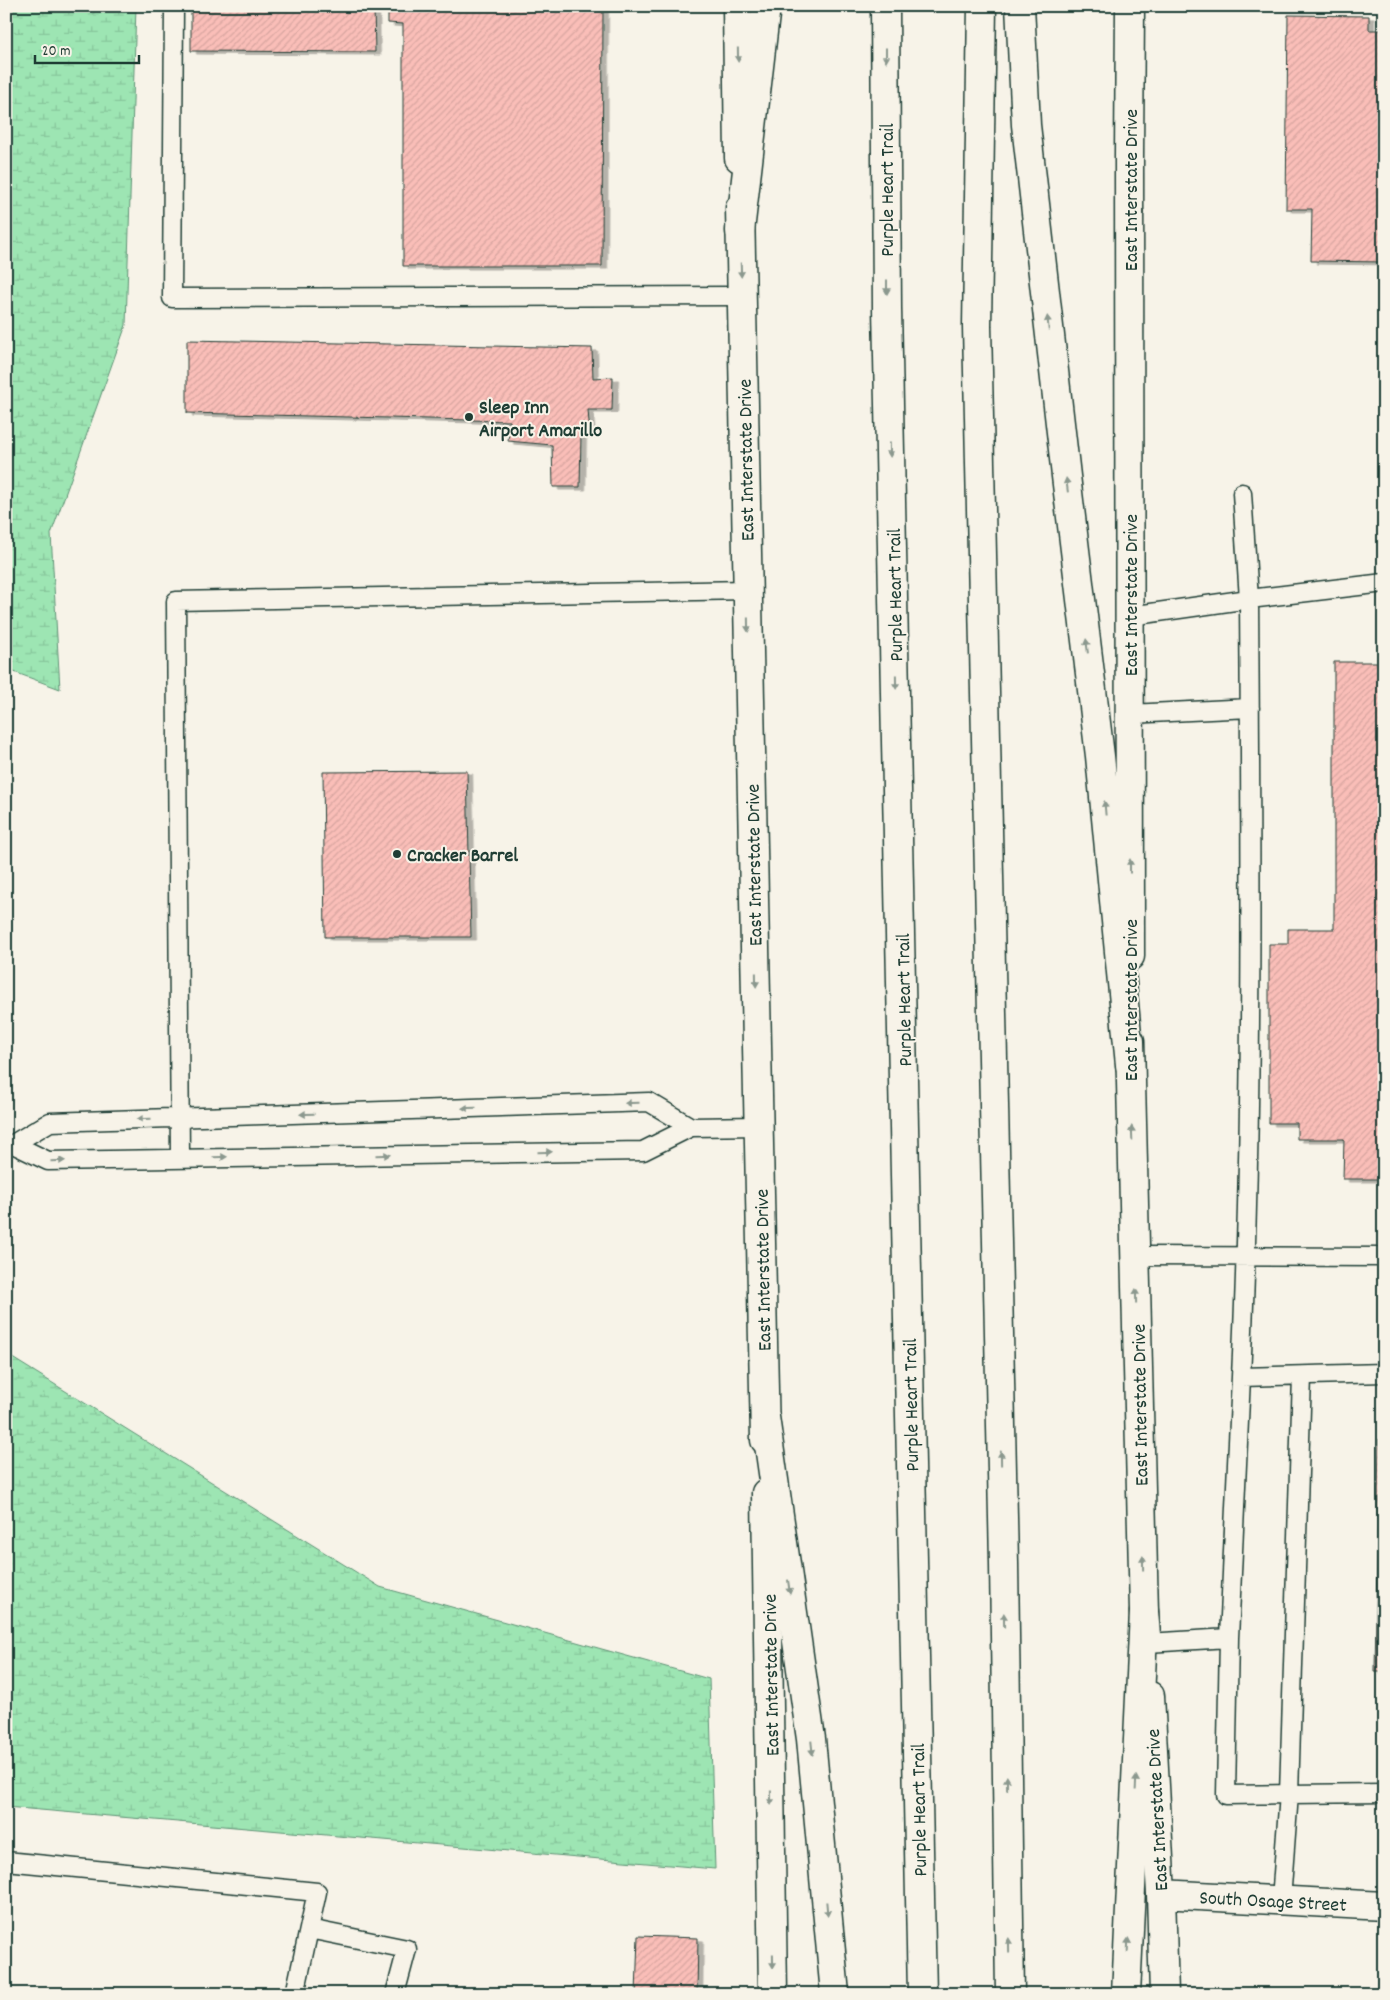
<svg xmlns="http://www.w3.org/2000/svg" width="1390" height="2000" font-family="Dekko,sans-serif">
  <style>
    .wetland { fill: url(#wetland-marsh); stroke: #5e9174 }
    .building { fill: url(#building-hatch); stroke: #1f3d34; filter: url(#shadow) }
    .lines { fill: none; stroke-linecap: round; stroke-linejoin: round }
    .lane-casing { stroke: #1f3d34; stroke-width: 21 }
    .secondary-casing { stroke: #1f3d34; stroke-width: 31 }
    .highway-casing { stroke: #1f3d34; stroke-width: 31 }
    .lane { stroke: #f7f3e8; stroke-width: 18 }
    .secondary { stroke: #f7f3e8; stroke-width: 28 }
    .highway { stroke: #f7f3e8; stroke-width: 28 }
    .oneway { fill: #8b988e }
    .poi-dot { fill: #1f3d34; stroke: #f7f3e8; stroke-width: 2 }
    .labels { text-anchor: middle; stroke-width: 4; stroke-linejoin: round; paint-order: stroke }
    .street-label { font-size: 20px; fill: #1f3d34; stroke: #f7f3e8 }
    .poi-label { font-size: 20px; font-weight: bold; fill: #1f3d34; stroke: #f7f3e8; text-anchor: start }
  </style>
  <defs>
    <pattern id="wetland-marsh" width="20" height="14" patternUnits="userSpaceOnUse" patternTransform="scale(1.25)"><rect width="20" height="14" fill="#9de5b3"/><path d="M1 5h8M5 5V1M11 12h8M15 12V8" fill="none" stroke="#87c59b"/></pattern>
    <pattern id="building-hatch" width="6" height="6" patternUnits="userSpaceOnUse" patternTransform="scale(1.25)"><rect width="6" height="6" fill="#fabeb8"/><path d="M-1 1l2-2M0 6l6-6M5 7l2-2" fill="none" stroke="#d6a49f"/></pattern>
    <filter id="shadow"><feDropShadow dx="5.5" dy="3" stdDeviation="0" flood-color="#0004"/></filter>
  </defs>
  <rect width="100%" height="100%" fill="#f7f3e8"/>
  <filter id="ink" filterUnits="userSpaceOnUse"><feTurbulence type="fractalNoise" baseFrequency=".02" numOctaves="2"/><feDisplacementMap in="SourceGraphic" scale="10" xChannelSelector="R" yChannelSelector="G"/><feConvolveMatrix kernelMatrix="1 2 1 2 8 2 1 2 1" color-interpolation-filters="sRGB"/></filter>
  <g filter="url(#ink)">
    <path class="wetland" d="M6,6H136L126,325L51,534L60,689L6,669Z
      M6,1354L380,1587L709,1679L715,1869L6,1807Z"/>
    <path class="building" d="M191,6H603L602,266H403V24L388,23V7H374L375,52L191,51Z
      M1288,15L1369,16V30H1384V262L1311,261L1312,209H1286Z
      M187,340L592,348L593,378L613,377L612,410H588L590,435H581L580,487H553L552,445L508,441L510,421L187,413Z
      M1334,662H1384V1179H1343L1344,1139H1297V1123H1269V944H1288V929H1334Z
      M467,771L471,937H325L323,772Z
      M1379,1439H1384V1672H1375Z
      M638,1936L698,1938L697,1994H636Z"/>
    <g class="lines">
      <defs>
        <path id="lane" d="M174,6L172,298L742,296
          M1130,616L1249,599L1242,493
          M1130,714L1250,708
          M13,1144L48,1161L643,1151L691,1127L759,1126
          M6,1145L13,1144L50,1122L649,1102L691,1127
          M180,1158L176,601L747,590
          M1135,1256L1384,1257
          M1302,1376L1289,1794L1384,1793
          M1241,1377C1253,1118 1251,858 1249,599L1384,583
          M1229,1638L1226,1795L1289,1794L1281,1900
          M1147,1643L1229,1638L1241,1377L1384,1373
          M6,1861L317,1892L295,1994
          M309,1929L407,1949L395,1994"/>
        <path id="secondary" d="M737,6L739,158
          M740,208L765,1440
          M1130,956L1129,156L1130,6
          M1130,1041L1144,1612L1146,1635
          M766,1493L773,1994
          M1150,1696L1161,1894L1164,1994
          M1161,1894L1384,1906"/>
        <path id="highway" d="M885,6L887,308L922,1994
          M982,6L977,326L1004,1563L1010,1994
          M1020,6L1026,125L1066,476L1100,756L1130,1065
          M740,231L766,6
          M765,1417L811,1739L835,1994
          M1126,1994L1144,1612"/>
      </defs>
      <use href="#lane" class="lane-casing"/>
      <use href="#secondary" class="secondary-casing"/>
      <use href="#highway" class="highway-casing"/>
      <use href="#lane" class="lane"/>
      <use href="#secondary" class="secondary"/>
      <use href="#highway" class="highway"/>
    </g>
    <defs><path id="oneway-solid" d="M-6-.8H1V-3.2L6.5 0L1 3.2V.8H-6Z" transform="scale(1.25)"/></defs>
    <g class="oneway">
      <use href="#oneway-solid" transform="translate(738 55) rotate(89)"/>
      <use href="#oneway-solid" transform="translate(886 55) rotate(90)"/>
      <use href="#oneway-solid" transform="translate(741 270) rotate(88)"/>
      <use href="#oneway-solid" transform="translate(887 287) rotate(90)"/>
      <use href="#oneway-solid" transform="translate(1048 323) rotate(-96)"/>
      <use href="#oneway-solid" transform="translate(890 450) rotate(89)"/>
      <use href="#oneway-solid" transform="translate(1067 485) rotate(-97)"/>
      <use href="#oneway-solid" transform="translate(748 625) rotate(89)"/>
      <use href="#oneway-solid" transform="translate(1087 646) rotate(-97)"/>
      <use href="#oneway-solid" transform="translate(896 682) rotate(89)"/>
      <use href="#oneway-solid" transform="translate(1105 808) rotate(-95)"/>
      <use href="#oneway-solid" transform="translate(1130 866) rotate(-90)"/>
      <use href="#oneway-solid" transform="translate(756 980) rotate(89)"/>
      <use href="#oneway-solid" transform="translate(632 1103) rotate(178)"/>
      <use href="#oneway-solid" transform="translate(469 1108) rotate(178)"/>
      <use href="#oneway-solid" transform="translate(307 1114) rotate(178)"/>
      <use href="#oneway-solid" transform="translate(144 1119) rotate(178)"/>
      <use href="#oneway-solid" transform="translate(1132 1133) rotate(-92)"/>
      <use href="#oneway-solid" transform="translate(545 1152) rotate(-1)"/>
      <use href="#oneway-solid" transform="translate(383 1155) rotate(-1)"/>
      <use href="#oneway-solid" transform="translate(220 1157) rotate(-1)"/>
      <use href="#oneway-solid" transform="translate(58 1161) rotate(-1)"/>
      <use href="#oneway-solid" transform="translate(1136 1296) rotate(-91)"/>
      <use href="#oneway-solid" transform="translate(1001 1458) rotate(-91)"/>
      <use href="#oneway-solid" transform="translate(1143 1563) rotate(-91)"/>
      <use href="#oneway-solid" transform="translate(789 1587) rotate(82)"/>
      <use href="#oneway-solid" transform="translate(1004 1620) rotate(-91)"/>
      <use href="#oneway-solid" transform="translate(812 1748) rotate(84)"/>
      <use href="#oneway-solid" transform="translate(1007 1783) rotate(-91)"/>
      <use href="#oneway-solid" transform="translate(1136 1783) rotate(-87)"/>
      <use href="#oneway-solid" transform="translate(771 1798) rotate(89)"/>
      <use href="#oneway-solid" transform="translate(827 1909) rotate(85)"/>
      <use href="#oneway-solid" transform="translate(1009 1945) rotate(-91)"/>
      <use href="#oneway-solid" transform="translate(1128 1945) rotate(-87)"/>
      <use href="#oneway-solid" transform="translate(773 1961) rotate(89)"/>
    </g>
  </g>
  <g class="poi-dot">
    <circle cx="469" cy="417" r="5"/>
    <circle cx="397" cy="854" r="5"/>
  </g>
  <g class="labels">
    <g class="street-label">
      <text transform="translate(886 190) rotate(-90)" y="7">Purple Heart Trail</text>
      <text transform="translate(1130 190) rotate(-90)" y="7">East Interstate Drive</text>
      <text transform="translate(745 460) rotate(-91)" y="7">East Interstate Drive</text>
      <text transform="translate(894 595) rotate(-91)" y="7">Purple Heart Trail</text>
      <text transform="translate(1130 595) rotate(-90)" y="7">East Interstate Drive</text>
      <text transform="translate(753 865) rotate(-91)" y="7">East Interstate Drive</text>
      <text transform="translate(903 1000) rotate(-91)" y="7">Purple Heart Trail</text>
      <text transform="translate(1130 1000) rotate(-90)" y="7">East Interstate Drive</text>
      <text transform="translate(762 1270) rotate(-91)" y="7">East Interstate Drive</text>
      <text transform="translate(910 1405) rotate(-91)" y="7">Purple Heart Trail</text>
      <text transform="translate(1139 1405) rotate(-91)" y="7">East Interstate Drive</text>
      <text transform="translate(770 1675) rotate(-91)" y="7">East Interstate Drive</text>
      <text transform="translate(918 1810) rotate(-91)" y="7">Purple Heart Trail</text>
      <text transform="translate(1156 1810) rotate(-93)" y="7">East Interstate Drive</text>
      <text transform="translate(1273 1900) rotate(3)" y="7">South Osage Street</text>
    </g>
    <g class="poi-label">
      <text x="479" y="413">Sleep Inn<tspan x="479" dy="23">Airport Amarillo</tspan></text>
      <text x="407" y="861">Cracker Barrel</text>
    </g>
  </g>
  <rect width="1390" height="2000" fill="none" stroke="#f7f3e8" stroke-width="25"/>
  <rect x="12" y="12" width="1365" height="1975" fill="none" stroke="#1f3d34" stroke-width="2" filter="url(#ink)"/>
  <path d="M35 55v8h104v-8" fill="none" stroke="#1f3d34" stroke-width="2.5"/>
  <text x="42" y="55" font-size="15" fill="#1f3d34" stroke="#f7f3e8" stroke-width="4" paint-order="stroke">20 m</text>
</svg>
